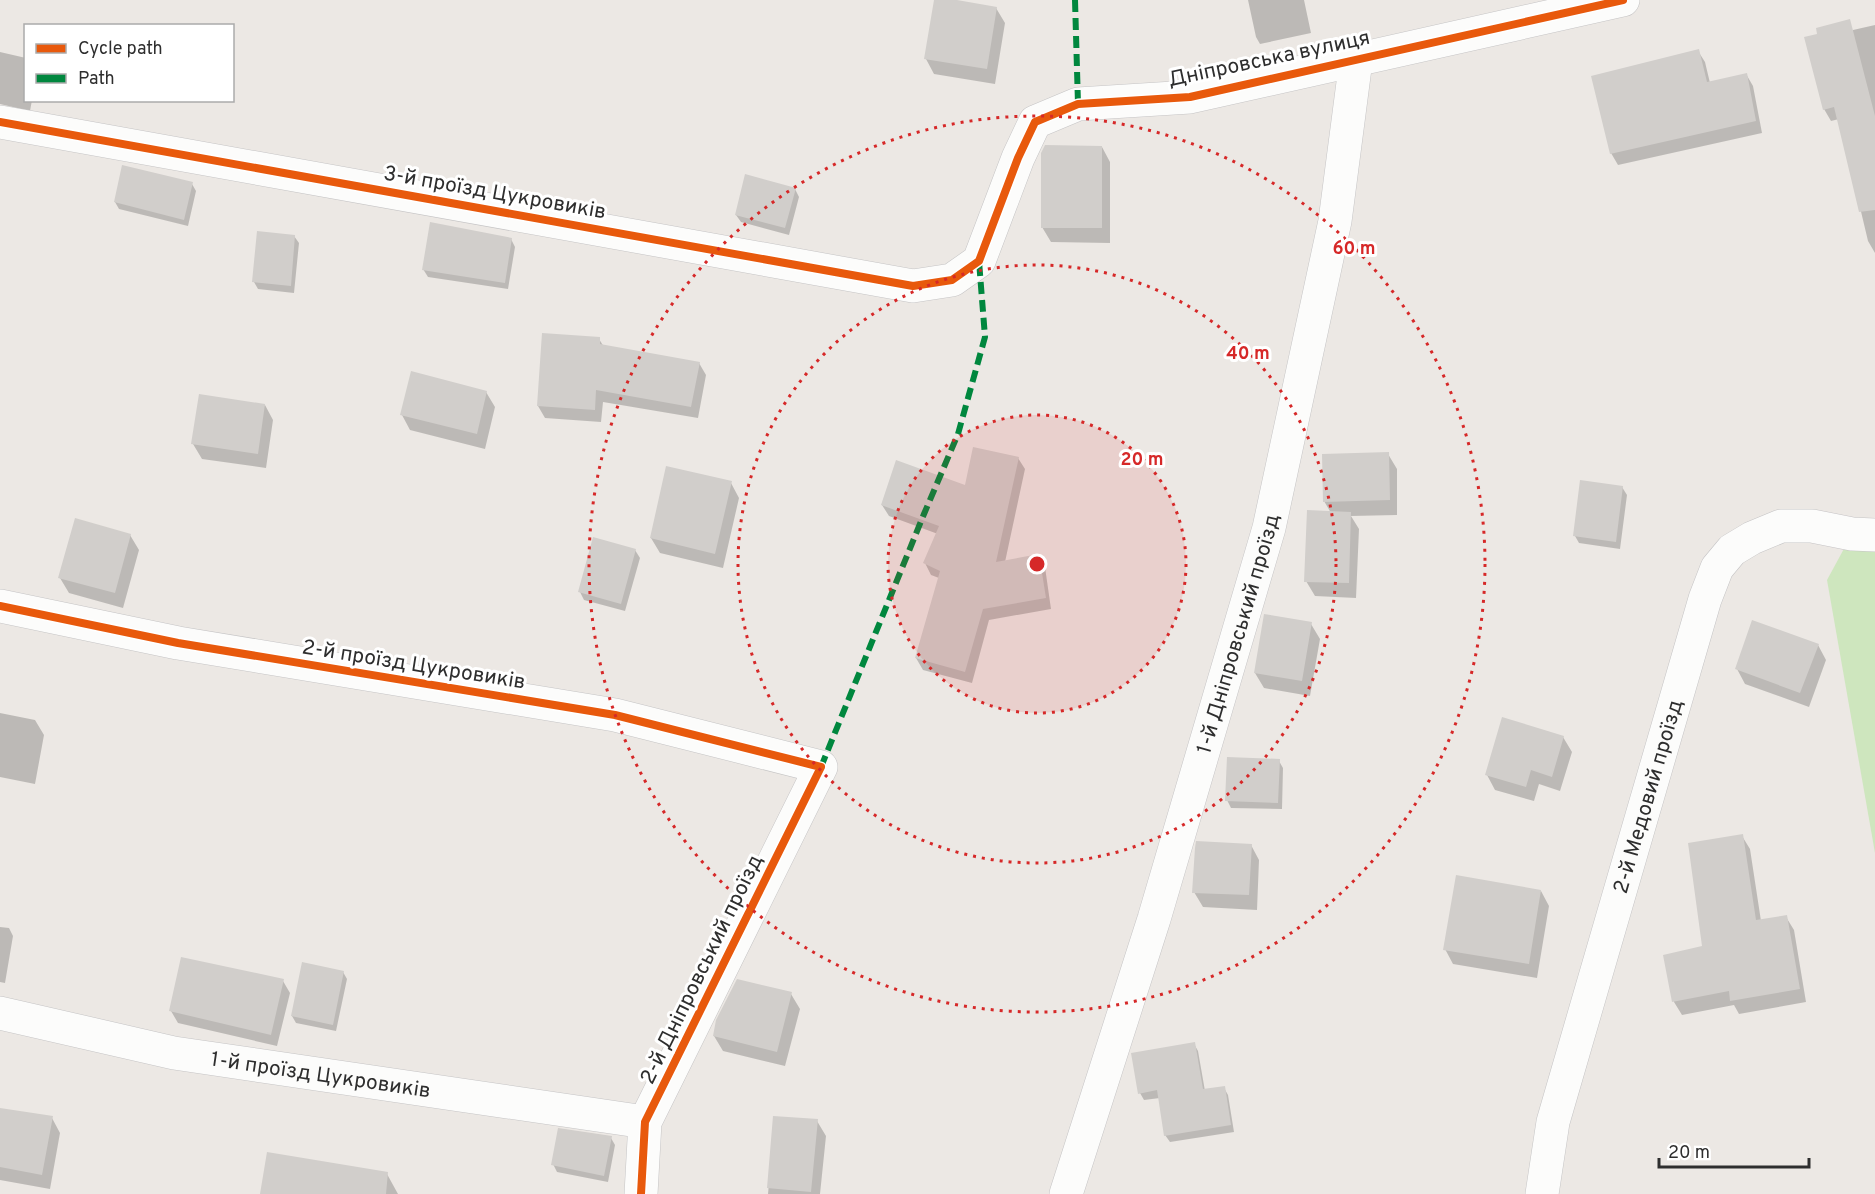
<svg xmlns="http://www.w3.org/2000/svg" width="1875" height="1194" font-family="Overpass,sans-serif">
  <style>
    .green { fill: #cee6be }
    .shadow { fill: #0003 }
    .building { fill: #d1cecb }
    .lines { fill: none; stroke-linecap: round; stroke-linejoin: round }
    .minor-casing { stroke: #c5c4c5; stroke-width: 34 }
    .minor { stroke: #fcfcfb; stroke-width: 33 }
    .quiet { stroke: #00873e; stroke-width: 6; stroke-dasharray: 12 6; stroke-linecap: butt }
    .cycleway-casing { stroke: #fff; stroke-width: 11 }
    .cycleway { stroke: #e8590c; stroke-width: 8 }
    .ring { fill: none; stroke: #d62828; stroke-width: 3; stroke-dasharray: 3 6 }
    .labels { text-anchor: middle; stroke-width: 6; stroke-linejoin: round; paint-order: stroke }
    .street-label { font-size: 21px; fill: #2e2e2e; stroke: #fff }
    .centre { fill: #d62828; stroke: #fff; stroke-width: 3 }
    .ring-label { font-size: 18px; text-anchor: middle; font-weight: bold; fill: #d62828; stroke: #fff; stroke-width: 6; stroke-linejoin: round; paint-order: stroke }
  </style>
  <rect width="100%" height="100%" fill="#ece8e4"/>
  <path class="green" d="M1852,534L1875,535V853L1827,580Z"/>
  <path class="shadow" d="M935,0H948L996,8L1005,23L995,84L934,74L926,59Z
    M1248,0H1304L1311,33L1260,44L1256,37Z
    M1875,25V253L1868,241L1839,119L1831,121L1824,109L1853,30Z
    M1698,51L1705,62L1710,83L1746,74L1753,86L1762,133L1618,165L1611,153Z
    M0,52L26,58V100H32L30,111L0,104Z
    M1102,147L1110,162V243L1051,242L1042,227Z
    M192,184L196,191L188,226L119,209L115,202Z
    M795,189L799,197L789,235L741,222L736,215Z
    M294,236L299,243L294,293L258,289L254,282Z
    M511,239L515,247L508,289L428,277L423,269Z
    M599,339L604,347L699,363L706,375L698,418L603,402L601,422L545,418L538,406Z
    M486,392L495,407L485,449L410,430L402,415Z
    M265,405L273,420L266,468L202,459L193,444Z
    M1388,454L1397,469V515L1351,516L1359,529L1356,598L1315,596L1306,581L1331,513L1324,501Z
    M1018,458L1025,469L1005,562L1038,556L1045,567L1051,609L989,620L972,683L923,670L916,658L939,578L931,575L925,563L938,534L889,516L882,505L966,487Z
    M731,483L739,498L723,568L660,553L651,538Z
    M1622,487L1627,495L1620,549L1579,543L1575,536Z
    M130,535L139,550L123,608L69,593L60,578Z
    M635,550L640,558L625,611L584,600L580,592Z
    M1311,624L1320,639L1310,696L1264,688L1255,673Z
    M1818,645L1826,660L1809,707L1745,684L1737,669Z
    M0,713L35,720L44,735L35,784L0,777Z
    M1563,737L1572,752L1560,791L1539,784L1534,801L1495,790L1487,775Z
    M1279,761L1283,768L1282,809L1231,808L1227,800Z
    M1742,836L1750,849L1761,921L1786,917L1794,930L1806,1002L1739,1014L1734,1005L1682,1015L1674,1002L1665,956L1704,948Z
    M1251,845L1259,860L1257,910L1203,907L1194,892Z
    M1541,891L1549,906L1537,978L1453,964L1445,949Z
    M0,927L9,928L13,936L5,983L0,982Z
    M343,972L347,979L336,1031L296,1023L292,1016Z
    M283,981L290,993L277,1046L178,1023L171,1011Z
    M791,994L800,1009L785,1066L723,1051L714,1036Z
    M1194,1044L1198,1051L1205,1091L1224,1088L1228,1095L1234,1132L1170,1142L1165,1135L1160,1098L1144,1100L1140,1093Z
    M775,1117L817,1121L826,1136L820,1194H768Z
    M52,1118L60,1133L50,1189L0,1180V1121Z
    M611,1138L615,1145L608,1182L557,1172L553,1164Z
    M387,1174L398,1194H261Z"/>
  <path class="building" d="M934,0H957L997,7L987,69L924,59Z
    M1850,19L1875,116V210L1859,212L1834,107L1823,110L1804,37L1817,34L1816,28Z
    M1699,49L1707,82L1747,73L1756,121L1610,154L1591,76Z
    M1045,145L1102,146V228H1041V153Z
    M122,165L193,182L184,220L114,202Z
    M745,174L796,188L785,228L735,215Z
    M430,222L512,238L505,283L422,270Z
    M257,231L295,235L291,286L252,282Z
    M542,333L600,337V344L700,362L691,407L596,390L595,410L537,406Z
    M411,371L487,391L477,434L400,415Z
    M199,394L265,404L258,454L191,444Z
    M973,447L1019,457L996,562L1039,554L1046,598L983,609L965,672L915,658L940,571L923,563L939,526L881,505L896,460L965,485Z
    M1389,452L1390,500L1323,502L1322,454Z
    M666,466L732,481L715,554L650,538Z
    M1580,480L1623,486L1616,542L1573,536Z
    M1307,510L1351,512L1349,583L1304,582Z
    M75,518L131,534L115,593L58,578Z
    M593,537L636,549L621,604L578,592Z
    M1264,614L1312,622L1302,681L1254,673Z
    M1752,620L1819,644L1800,693L1735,669Z
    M1502,717L1564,736L1552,777L1531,770L1526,787L1485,775Z
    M1227,757L1280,759L1278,803L1225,801Z
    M1743,834L1756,920L1787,915L1800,989L1730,1001L1729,991L1672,1002L1663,955L1702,946L1688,843Z
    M1196,841L1252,844L1249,895L1192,893L1195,848Z
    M1456,875L1541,890L1529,964L1443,950Z
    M181,957L284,979L271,1035L169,1011Z
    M302,962L344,971L333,1025L291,1016Z
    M737,979L792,992L777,1052L713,1036L716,1020Z
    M1195,1042L1203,1089L1225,1086L1231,1125L1164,1136L1157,1090L1138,1094L1131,1053Z
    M0,1108L53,1116L42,1175L0,1167Z
    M773,1116L818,1119L811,1192L767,1188Z
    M558,1128L612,1136L604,1176L551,1165Z
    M267,1152L388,1172L386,1194H260Z"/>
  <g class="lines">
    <defs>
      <g id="minor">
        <path d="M0,122L913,286L952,280L979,261L1018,158L1035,122L1078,104L1190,97L1623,0"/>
        <path d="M0,606L178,643L615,715L821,767L645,1122L641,1194"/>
        <path id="s1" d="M0,1013L174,1053L645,1122"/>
        <path id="s2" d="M1066,1194L1154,919L1269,528L1335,221L1356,60"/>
        <path id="s3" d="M1542,1194L1553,1122L1705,599L1717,568L1732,550L1752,538L1781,526H1812L1852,534L1875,535"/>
      </g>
    </defs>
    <use href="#minor" class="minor-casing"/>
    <use href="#minor" class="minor"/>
    <path class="quiet" d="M1075,0L1078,104
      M821,767L924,514L958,434L985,337L979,261"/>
    <defs>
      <path id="cycleway" d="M0,122L913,286L952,280L979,261L1018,158L1035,122L1078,104L1190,97L1623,0
        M0,606L178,643L615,715L821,767L645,1122L641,1194"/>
    </defs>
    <use href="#cycleway" class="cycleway-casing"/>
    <use href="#cycleway" class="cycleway"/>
  </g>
  <circle cx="1037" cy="564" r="149" fill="#d62828" fill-opacity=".12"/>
  <g class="ring">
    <circle cx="1037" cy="564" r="149"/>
    <circle cx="1037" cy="564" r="299"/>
    <circle cx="1037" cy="564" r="448"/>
  </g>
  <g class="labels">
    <g class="street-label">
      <text transform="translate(1269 58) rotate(-12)" y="7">Дніпровська вулиця</text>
      <text transform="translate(495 192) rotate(10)" y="7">3-й проїзд Цукровиків</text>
      <text dy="7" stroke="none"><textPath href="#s2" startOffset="586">1-й Дніпровський проїзд</textPath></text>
      <text transform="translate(414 664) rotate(9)" y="7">2-й проїзд Цукровиків</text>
      <text dy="7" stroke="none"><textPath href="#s3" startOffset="412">2-й Медовий проїзд</textPath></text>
      <text transform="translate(701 969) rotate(-64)" y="7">2-й Дніпровський проїзд</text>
      <text dy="7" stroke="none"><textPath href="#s1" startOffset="327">1-й проїзд Цукровиків</textPath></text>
    </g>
  </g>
  <circle cx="1037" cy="564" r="9" class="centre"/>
  <g class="ring-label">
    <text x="1354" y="254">60 m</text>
    <text x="1248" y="359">40 m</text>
    <text x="1142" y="465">20 m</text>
  </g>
  <rect x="24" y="24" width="210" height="78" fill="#ffffff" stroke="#ababab" stroke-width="1.5"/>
  <rect x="36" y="44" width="30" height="9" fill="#e8590c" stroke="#ababab" stroke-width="1.5"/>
  <text x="78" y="54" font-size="18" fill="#2e2e2e">Cycle path</text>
  <rect x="36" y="74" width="30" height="9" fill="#00873e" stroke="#ababab" stroke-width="1.5"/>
  <text x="78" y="84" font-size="18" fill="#2e2e2e">Path</text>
  <path d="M1659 1158v9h150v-9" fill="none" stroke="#2e2e2e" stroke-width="3"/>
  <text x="1668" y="1158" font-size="18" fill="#2e2e2e" stroke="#ffffff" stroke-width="4.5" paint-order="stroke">20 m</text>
</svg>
